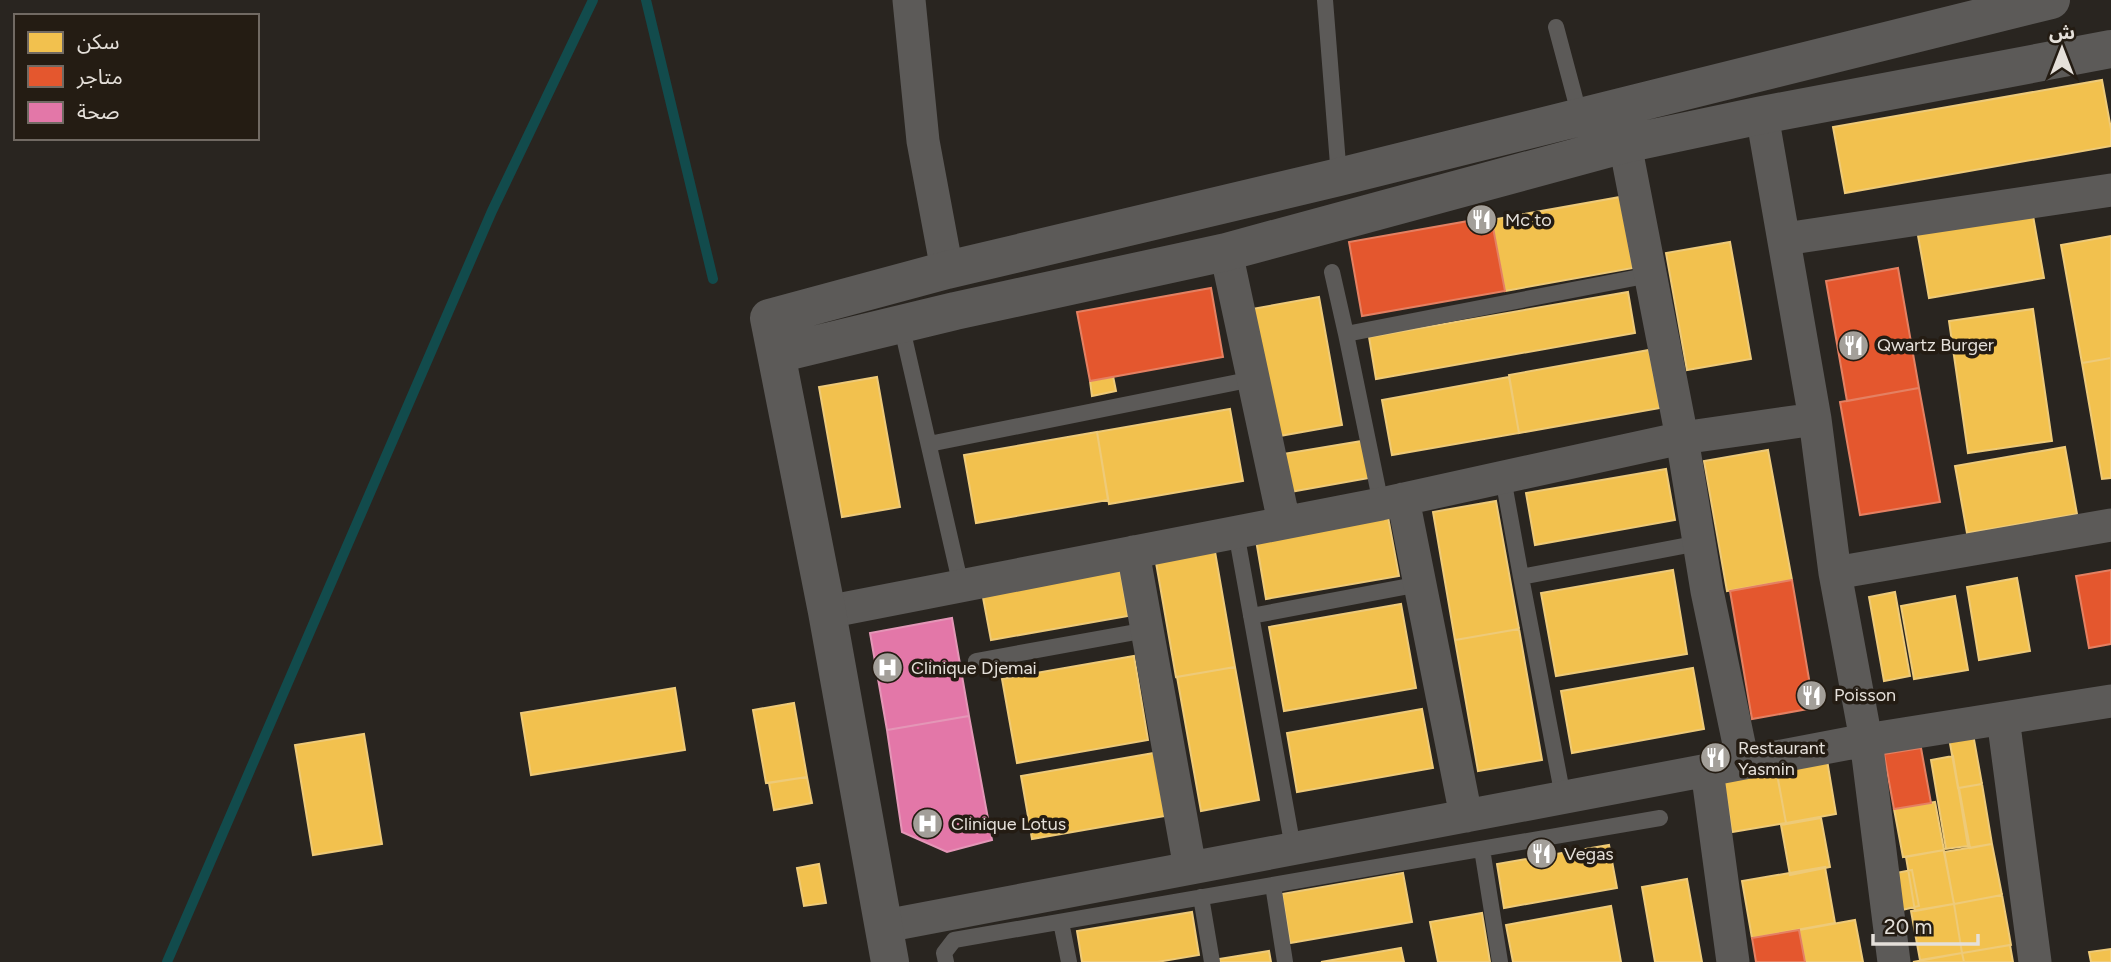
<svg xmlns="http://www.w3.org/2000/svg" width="2111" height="962" font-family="Figtree,'Noto Sans Arabic',sans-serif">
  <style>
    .homes { fill: #f2c14e; stroke: #eeca78; stroke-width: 2 }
    .shops { fill: #e4572e; stroke: #e48062; stroke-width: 2 }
    .health { fill: #e377a8; stroke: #e496b7; stroke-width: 2 }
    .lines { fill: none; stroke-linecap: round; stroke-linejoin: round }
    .stream { stroke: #124b4c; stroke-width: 10 }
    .service { stroke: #5c5a58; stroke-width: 16 }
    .minor { stroke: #5c5a58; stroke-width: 33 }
    .tertiary { stroke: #5c5a58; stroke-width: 38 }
    .labels { text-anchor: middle; stroke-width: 7; stroke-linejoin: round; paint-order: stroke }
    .poi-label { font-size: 18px; fill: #e5e0da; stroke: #241c13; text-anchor: start }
  </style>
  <rect width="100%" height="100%" fill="#292520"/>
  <path class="homes" d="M2102,80L2111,129V146L1845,193L1833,127Z
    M1620,197L1633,268L1505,291L1491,220Z
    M2032,210L2044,278L1929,298L1917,230Z
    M2111,236V358L2082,363L2061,245Z
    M1730,242L1751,359L1687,370L1666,253Z
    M1628,292L1635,333L1376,379L1369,337Z
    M1319,297L1342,425L1274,437L1252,309Z
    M2033,309L2052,441L1968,453L1949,321Z
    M1649,350L1660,408L1519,433L1509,375Z
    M2111,358V478L2102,479L2082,363Z
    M1113,376L1116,391L1092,396L1090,381Z
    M877,377L900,507L842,517L819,387Z
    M1509,377L1519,433L1392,455L1382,400Z
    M1230,409L1243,481L1109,504L1097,432Z
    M1097,432L1108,500L976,523L964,455Z
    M1362,441L1369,478L1290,492L1283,454Z
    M2065,447L2077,514L1967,533L1955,466Z
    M1768,450L1792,580L1727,591L1704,461Z
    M1666,469L1675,520L1535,545L1526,493Z
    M1496,501L1519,629L1455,640L1433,512Z
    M1388,517L1399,576L1266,599L1256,540Z
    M1214,546L1235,667L1176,677L1155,557Z
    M1119,563L1128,616L991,640L981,587Z
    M1673,570L1687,654L1556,676L1541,593Z
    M2017,578L2030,651L1979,660L1967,587Z
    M1895,592L1910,676L1884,681L1869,597Z
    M1955,596L1968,670L1914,679L1901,606Z
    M1401,604L1416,688L1284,711L1269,627Z
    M1519,629L1542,760L1478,771L1455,640Z
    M1134,656L1148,740L1017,763L1002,679Z
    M1235,667L1259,800L1201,811L1177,677Z
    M1693,668L1704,729L1572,753L1561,691Z
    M675,688L685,750L531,775L521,713Z
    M794,703L807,777L766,783L753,710Z
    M1422,709L1433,768L1297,792L1287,733Z
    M364,734L382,844L313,855L295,745Z
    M1973,734L1982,784L1958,788L1949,738Z
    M1154,753L1165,816L1032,839L1021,776Z
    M1953,756L1968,846L1946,849L1931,760Z
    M1827,760L1836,814L1786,823L1776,769Z
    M1776,768L1786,823L1732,832L1723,777Z
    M807,777L812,803L774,810L769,783Z
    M1982,784L1992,844L1970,848L1959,788Z
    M1935,802L1944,850L1903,857L1894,809Z
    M1821,818L1830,867L1790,875L1781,825Z
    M1992,844L2002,895L1954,904L1944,852Z
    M1609,845L1617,888L1504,908L1497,864Z
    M1944,850L1954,904L1915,911L1906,857Z
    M819,864L826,903L804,906L797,868Z
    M1825,867L1835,923L1752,938L1742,881Z
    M1912,870L1919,906L1902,910L1896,873Z
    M1403,873L1412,922L1290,943L1282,894Z
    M1687,879L1702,962H1655L1642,887Z
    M2002,895L2011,945L1962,953L1954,904Z
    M1954,904L1962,953L1920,960L1911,911Z
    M1611,906L1621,962H1513L1506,925Z
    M1192,912L1199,955L1157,962H1082L1077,931Z
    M1482,913L1490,962H1438L1430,922Z
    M1855,920L1863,962H1805L1799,930Z
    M2010,945L2013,962H1964L1962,953Z
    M1401,948L1404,962H1321Z
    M2111,949V962H2091L2089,952Z
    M1269,951L1271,962H1220L1219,959Z
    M1962,953L1964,962H1913Z"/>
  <path class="shops" d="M1491,217L1505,291L1362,316L1349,242Z
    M1898,268L1919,388L1847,401L1826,281Z
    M1211,288L1223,357L1090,381L1077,312Z
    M1919,388L1940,502L1860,515L1840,402Z
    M2111,570V644L2089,648L2076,576Z
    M1792,580L1814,708L1752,719L1730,591Z
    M1921,748L1931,803L1894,809L1884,754Z
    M1799,930L1805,962H1756L1752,938Z"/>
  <path class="health" d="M952,618L969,716L887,730L870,633Z
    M969,716L992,840L947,852L902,832L887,730Z"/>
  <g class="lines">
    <path class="stream" d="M646,0L713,279
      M167,962L492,211L593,0"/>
    <path class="service" d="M1325,0L1339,177
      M1556,27L1580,117
      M1332,272L1346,334
      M901,324L961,586
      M929,444L1253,379
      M1503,478L1521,577
      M1381,504L1346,334L1650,275
      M1236,532L1293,848
      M1251,616L1420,584
      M976,661L1147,630
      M1563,797L1521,577L1699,543
      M1482,849L1500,962
      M1273,885L1285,962
      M1201,897L1212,962
      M1061,922L1069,962
      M946,962L944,953L954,940L1660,818"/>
    <path class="minor" d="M909,0L923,141L947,270
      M1762,115L1815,419L1835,573L1866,740L1894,962
      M1625,144L1682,438L1707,591L1743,763
      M1785,239L2111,190
      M1226,252L1284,522
      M1403,499L1466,816
      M1133,552L1190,868
      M1835,573L2111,525
      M827,612L1381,504L1682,438L1815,419
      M2003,718L2035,962
      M1707,770L1733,962
      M885,926L1866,740L2111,701"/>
    <path class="tertiary" d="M777,354L955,311L1226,252L1625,144L1762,115L2111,49
      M890,962L827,612L769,318L947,270L1339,177L2051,0"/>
  </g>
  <defs>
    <symbol id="restaurant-disc" viewBox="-11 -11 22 22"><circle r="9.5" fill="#a39f99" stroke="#241c13"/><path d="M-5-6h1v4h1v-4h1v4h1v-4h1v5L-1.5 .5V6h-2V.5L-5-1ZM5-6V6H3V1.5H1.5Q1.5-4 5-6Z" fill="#fff"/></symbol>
    <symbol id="hospital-disc" viewBox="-11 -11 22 22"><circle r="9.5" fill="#a39f99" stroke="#241c13"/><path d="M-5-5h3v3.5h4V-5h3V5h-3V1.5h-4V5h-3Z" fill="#fff"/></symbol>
  </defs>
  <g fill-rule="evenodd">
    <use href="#restaurant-disc" x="1464" y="202" width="35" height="35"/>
    <use href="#restaurant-disc" x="1836" y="328" width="35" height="35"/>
    <use href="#hospital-disc" x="870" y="650" width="35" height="35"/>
    <use href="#restaurant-disc" x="1794" y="678" width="35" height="35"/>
    <use href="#restaurant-disc" x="1698" y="740" width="35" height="35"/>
    <use href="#hospital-disc" x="910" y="806" width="35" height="35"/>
    <use href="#restaurant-disc" x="1524" y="836" width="35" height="35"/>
  </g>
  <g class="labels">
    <g class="poi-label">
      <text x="1505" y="226">Mc to</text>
      <text x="1877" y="351">Qwartz Burger</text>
      <text x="911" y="674">Clinique Djemai</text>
      <text x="1834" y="701">Poisson</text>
      <text x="1738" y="754">Restaurant<tspan x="1738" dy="21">Yasmin</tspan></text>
      <text x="951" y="830">Clinique Lotus</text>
      <text x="1564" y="860">Vegas</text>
    </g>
  </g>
  <rect x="14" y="14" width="245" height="126" fill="#241c13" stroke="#716a63" stroke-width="2"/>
  <rect x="28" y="32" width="35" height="21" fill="#f2c14e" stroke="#716a63" stroke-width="2"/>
  <text x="77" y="49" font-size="21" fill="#e5e0da">سكن</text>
  <rect x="28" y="66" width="35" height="21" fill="#e4572e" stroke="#716a63" stroke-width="2"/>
  <text x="77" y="84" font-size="21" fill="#e5e0da">متاجر</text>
  <rect x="28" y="102" width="35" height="21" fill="#e377a8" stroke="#716a63" stroke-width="2"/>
  <text x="77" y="119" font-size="21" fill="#e5e0da">صحة</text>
  <g transform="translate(2062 49)" stroke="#241c13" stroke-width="5" paint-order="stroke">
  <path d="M0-5L12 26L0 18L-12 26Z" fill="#e5e0da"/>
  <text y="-10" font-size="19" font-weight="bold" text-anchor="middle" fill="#e5e0da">ش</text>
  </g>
  <path d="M1873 934v10h105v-10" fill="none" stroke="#e5e0da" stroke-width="3.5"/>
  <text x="1884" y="934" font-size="21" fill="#e5e0da" stroke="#241c13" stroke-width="5" paint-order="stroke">20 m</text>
</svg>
